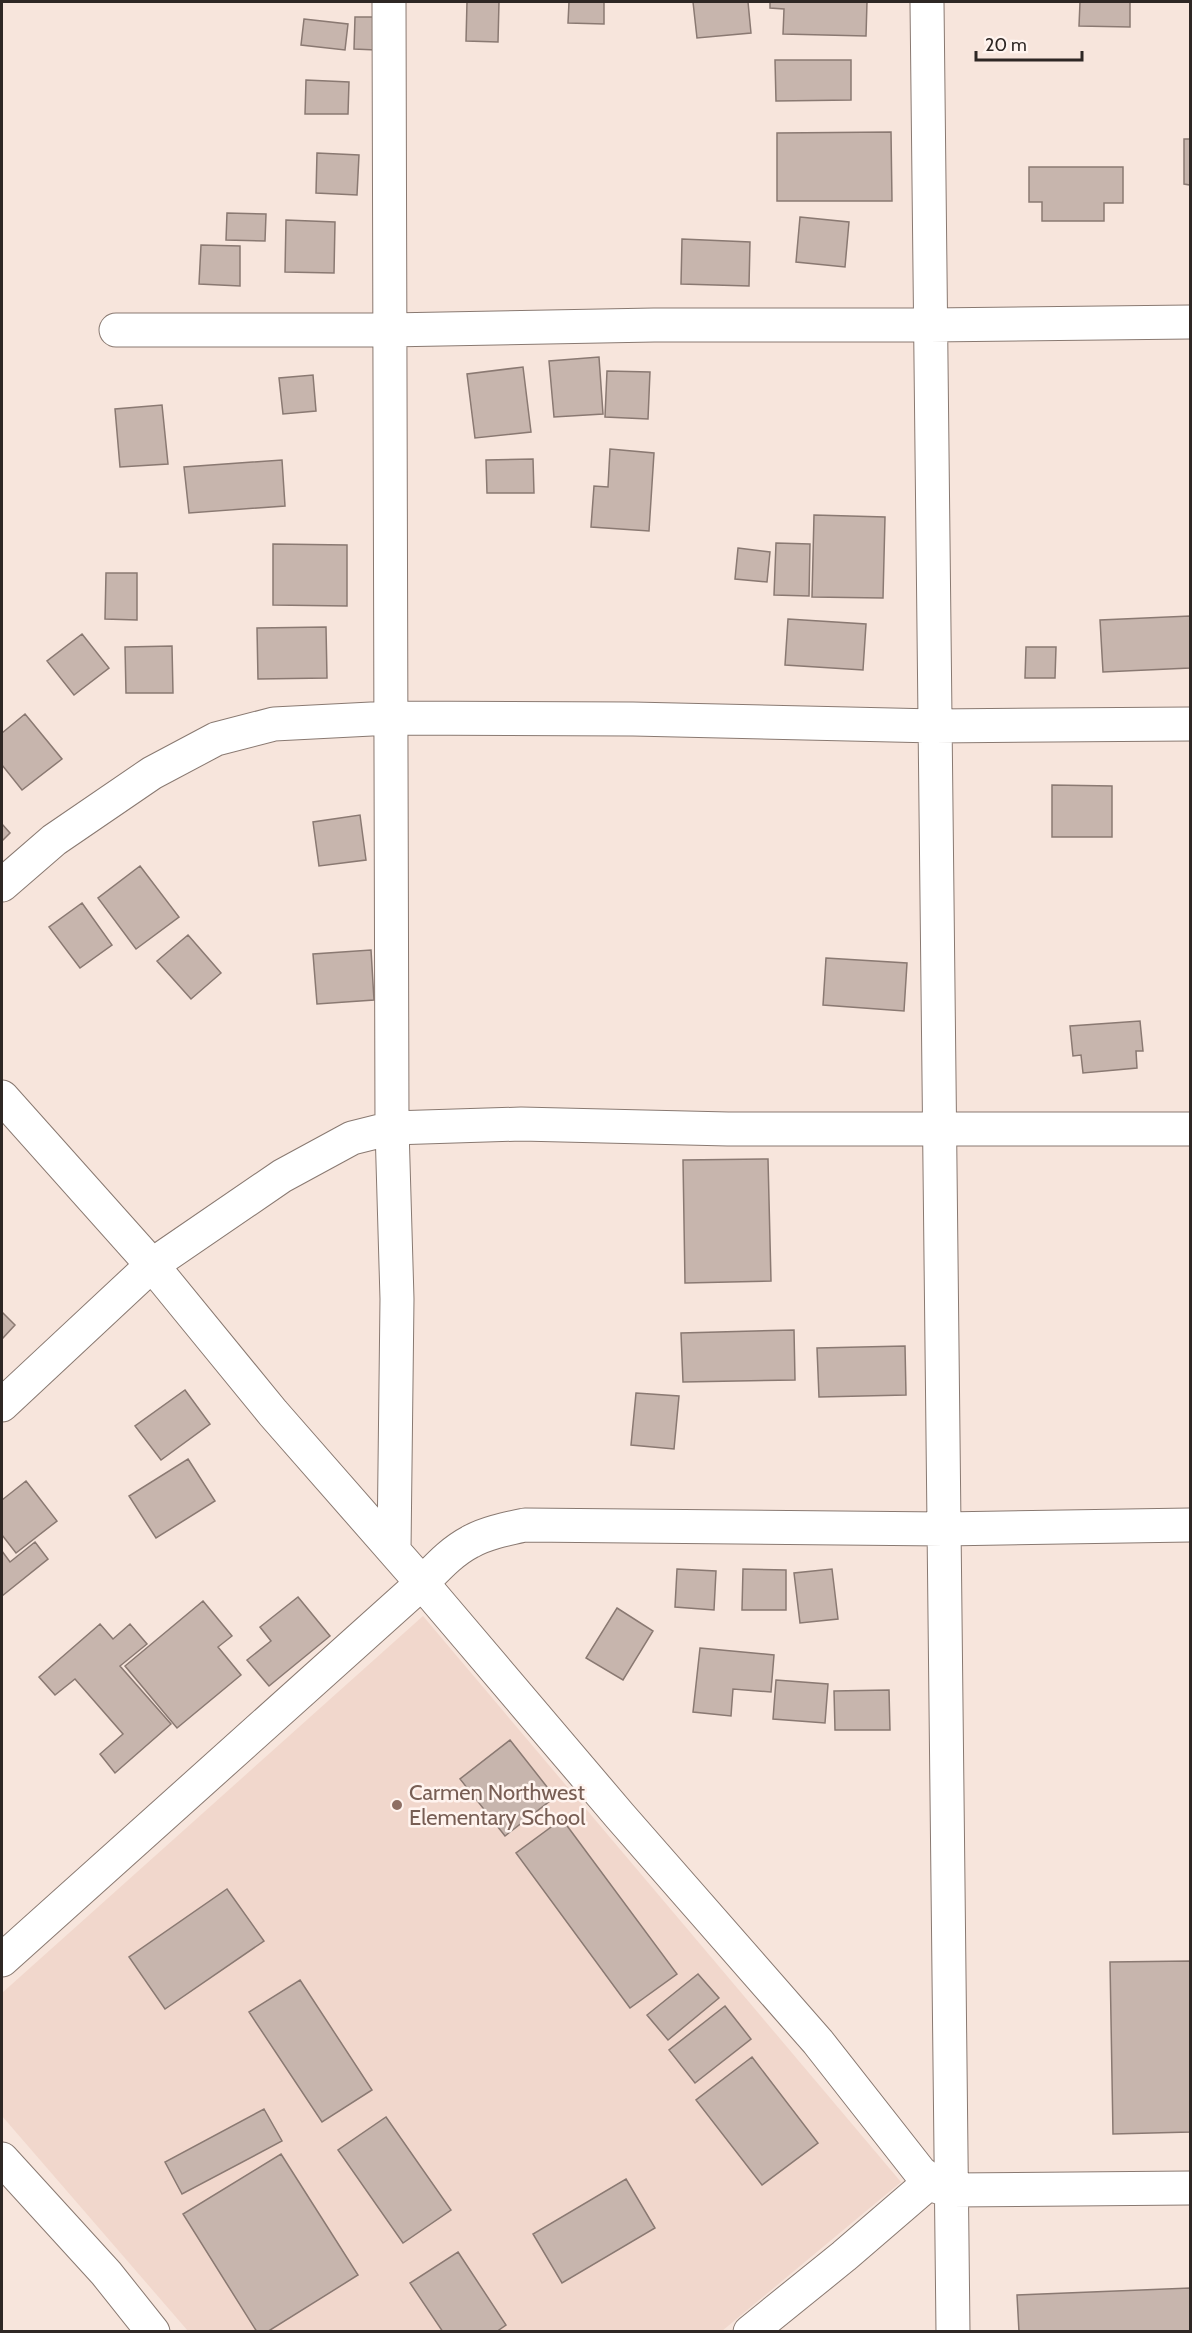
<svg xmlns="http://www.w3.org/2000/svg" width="1192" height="2333" font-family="Cabin,sans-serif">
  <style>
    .built { fill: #f1d7cc }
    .building { fill: #c7b5ad; stroke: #8a7972; stroke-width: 1.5 }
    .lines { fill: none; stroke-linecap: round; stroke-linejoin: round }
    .street-casing { stroke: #897971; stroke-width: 35 }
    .street { stroke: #fff; stroke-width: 33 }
    .education-dot { fill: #8d6e63; stroke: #fff4ef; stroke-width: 2 }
    .labels { text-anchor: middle; stroke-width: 5; stroke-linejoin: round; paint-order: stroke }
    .education-label { font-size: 22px; fill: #785e54; stroke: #fff4ef; text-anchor: start }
  </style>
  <rect width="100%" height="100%" fill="#f7e5dc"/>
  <path class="built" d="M423,1616L901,2182L722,2331H188L2,2116V1993Z"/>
  <path class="building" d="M467,2H499L498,42L466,41Z
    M569,2H604V24L568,23Z
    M693,2H748L751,33L697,38Z
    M770,2H867L866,36L783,34L784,9L770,8Z
    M1080,2H1130V27L1079,26Z
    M355,17H377L376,50L354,49Z
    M304,19L348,24L345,50L301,45Z
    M775,60H851V100L776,101Z
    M306,80L349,82L348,114H305Z
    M891,132L892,201H777V133Z
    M1184,139H1190V185L1184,184Z
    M317,153L359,155L357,195L316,193Z
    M1029,167H1123V203H1104V221H1042V202H1029Z
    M227,213L266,214L265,241L226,240Z
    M800,217L849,222L845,267L796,262Z
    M286,220L335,222L334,273L285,272Z
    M682,239L750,242L749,286L681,284Z
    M201,245L240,246V286L199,284Z
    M599,357L603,414L554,417L549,361Z
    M523,367L531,432L475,438L467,374Z
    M607,371L650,372L648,419L605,417Z
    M313,375L316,411L283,414L279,378Z
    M162,405L168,464L120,467L115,409Z
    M610,449L654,453L649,531L591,527L594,486L608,487Z
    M533,459L534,493H487L486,460Z
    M282,460L285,506L189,513L184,467Z
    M814,515L885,517L883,598L812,597Z
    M776,543L810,544L809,596L774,595Z
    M273,544L347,545V606L273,605Z
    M738,548L770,552L767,582L735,579Z
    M106,573H137V620L105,619Z
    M1190,616V668L1103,672L1100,620Z
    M788,619L866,624L863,670L785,665Z
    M326,627L327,678L258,679L257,628Z
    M82,634L109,668L74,695L47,661Z
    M172,646L173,693H126L125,647Z
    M1026,647H1056L1055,678H1025Z
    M25,714L62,759L22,790L2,765V733Z
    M1052,785L1112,786V837H1052Z
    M360,815L366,860L319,866L313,822Z
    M2,824L10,833L2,841Z
    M140,866L179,917L136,949L98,898Z
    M82,903L112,945L80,968L49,927Z
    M188,935L221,973L191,999L157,961Z
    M371,950L374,1000L317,1004L313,954Z
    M826,958L907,963L904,1011L823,1005Z
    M1140,1021L1143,1051H1136L1137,1068L1083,1073L1081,1055L1073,1056L1070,1026Z
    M768,1159L771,1281L685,1283L683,1160Z
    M2,1312L15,1325L2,1339Z
    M794,1330L795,1380L683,1382L681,1333Z
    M905,1346L906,1395L819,1397L817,1348Z
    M185,1390L210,1424L161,1460L135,1426Z
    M636,1393L679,1396L674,1449L631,1445Z
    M188,1459L215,1501L156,1538L129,1496Z
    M26,1481L57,1521L16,1553L2,1535V1500Z
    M35,1542L48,1559L2,1596V1551L10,1562Z
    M677,1569L716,1571L714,1610L675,1607Z
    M743,1569L786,1570V1610H742Z
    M832,1569L838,1619L800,1623L794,1573Z
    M298,1597L330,1636L269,1686L247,1660L271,1641L260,1627Z
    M203,1601L232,1636L218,1647L241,1675L177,1728L125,1666Z
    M617,1608L653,1631L623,1680L586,1658Z
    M100,1624L113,1639L130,1624L147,1644L120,1666L171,1724L115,1773L100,1754L123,1734L75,1679L55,1695L39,1677Z
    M700,1648L774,1655L771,1692L733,1689L731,1716L693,1712Z
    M776,1680L828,1684L825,1723L773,1719Z
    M889,1690L890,1730H835L834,1691Z
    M510,1740L555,1797L505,1836L460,1779Z
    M562,1819L677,1974L630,2008L516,1853Z
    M227,1889L264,1941L165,2009L129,1957Z
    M1190,1961V2132L1113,2134L1110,1962Z
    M698,1974L719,1998L668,2040L647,2015Z
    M300,1980L372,2090L322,2122L249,2012Z
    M725,2006L751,2039L695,2083L669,2050Z
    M752,2057L818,2143L762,2185L696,2100Z
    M264,2109L282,2141L182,2194L165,2162Z
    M386,2117L451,2210L403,2243L338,2150Z
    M281,2154L358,2275L267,2332H257L183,2214Z
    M626,2179L655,2228L562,2283L533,2234Z
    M458,2252L506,2325L496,2332H443L410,2283Z
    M1190,2288V2332H1019L1017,2295Z"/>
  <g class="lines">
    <defs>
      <path id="street" d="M389,2L392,1128L397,1299L394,1550
        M927,2L953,2332
        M116,330H389L654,325H930L1190,322
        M2,885L54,840L152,773L216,739L274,724L391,718L633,719L935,726L1190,724
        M2,1097L152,1265L273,1413L422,1583L620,1816L818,2042L920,2172L938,2187L952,2190L1190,2188
        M2,1405L152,1265L282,1176L352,1138L392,1128L521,1124L728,1129H1190
        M2,1960L422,1583C437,1568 451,1552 470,1542C486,1533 506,1529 525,1525L944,1529L1190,1525
        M2,2159L106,2273L153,2332
        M750,2332L844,2256L930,2182"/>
    </defs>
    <use href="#street" class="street-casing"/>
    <use href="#street" class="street"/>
  </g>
  <circle class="education-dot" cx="397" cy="1805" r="6"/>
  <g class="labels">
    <g class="education-label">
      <text x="409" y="1800">Carmen Northwest<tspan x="409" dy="25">Elementary School</tspan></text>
    </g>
  </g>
  <rect width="1192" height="2333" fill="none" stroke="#2e2724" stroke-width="6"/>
  <path d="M976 51v9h106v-9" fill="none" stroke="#2e2724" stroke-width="3"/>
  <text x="985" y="51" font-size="18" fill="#2e2724" stroke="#fff4ef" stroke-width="4.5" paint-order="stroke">20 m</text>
</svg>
